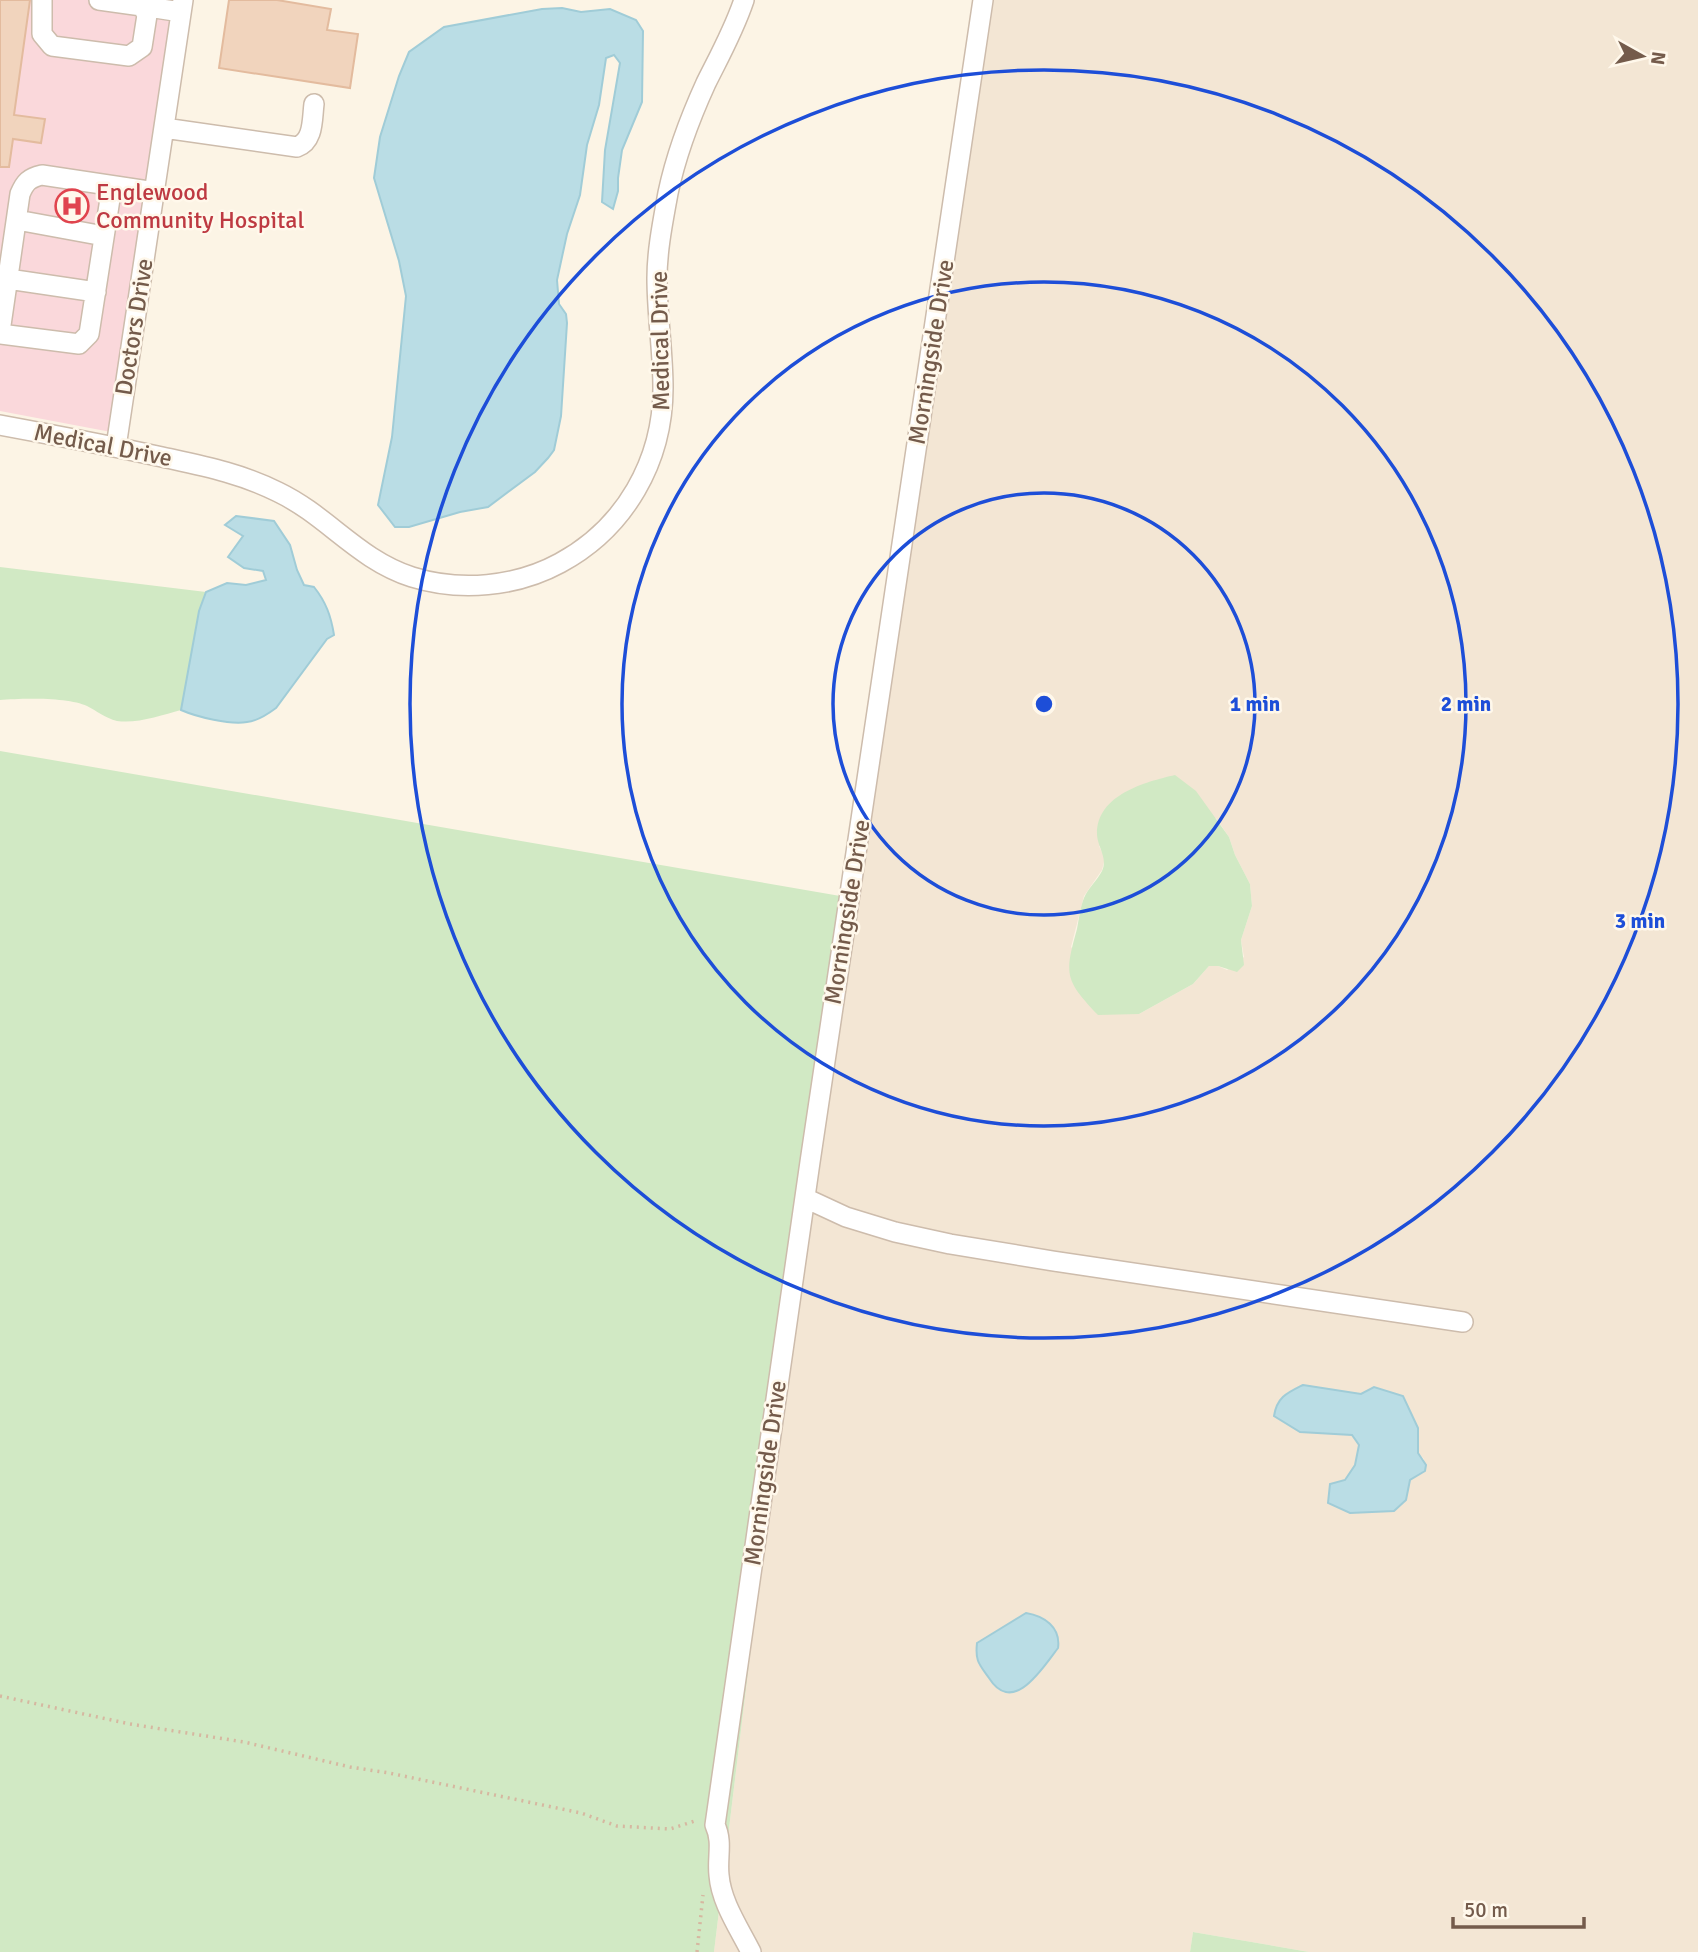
<svg xmlns="http://www.w3.org/2000/svg" width="1698" height="1952" font-family="Signika,sans-serif">
  <style>
    .residential { fill: #f3e6d4; fill-rule: evenodd }
    .medical { fill: #fad8db }
    .green { fill: #d1e9c4 }
    .water { fill: #badde5; stroke: #a0ccd7; stroke-width: 2 }
    .building { fill: #f1d4bd; stroke: #e3bb9e; stroke-width: 2 }
    .lines { fill: none; stroke-linecap: round; stroke-linejoin: round }
    .minor-casing { stroke: #cdbcac; stroke-width: 22 }
    .path { stroke: #d6b7a0; stroke-width: 3.5; stroke-dasharray: 2 5; stroke-linecap: butt }
    .minor { stroke: #fff; stroke-width: 19 }
    .ring { fill: none; stroke: #1d4ed8; stroke-width: 3.5 }
    .labels { text-anchor: middle; stroke-width: 5; stroke-linejoin: round; paint-order: stroke }
    .health-label { font-size: 24px; fill: #be3a42; stroke: #fff8eb; text-anchor: start }
    .street-label { font-size: 24px; fill: #745b4b; stroke: #fff8eb }
    .centre { fill: #1d4ed8; stroke: #fff8eb; stroke-width: 3.5 }
    .ring-label { font-size: 21px; text-anchor: middle; font-weight: bold; fill: #1d4ed8; stroke: #fff8eb; stroke-width: 5; stroke-linejoin: round; paint-order: stroke }
  </style>
  <rect width="100%" height="100%" fill="#fcf4e5"/>
  <path class="residential" d="M989,0H1698V1952H1309L1193,1932L1190,1952H714L800,1244L846,897L960,226ZM1216,818L1229,837L1235,855L1250,884L1252,906L1241,940L1244,957L1227,970L1218,966H1209L1193,984L1139,1014L1071,947L1084,896L1102,870L1105,858L1099,846ZM1303,1385L1362,1394L1418,1427V1453L1424,1459L1425,1471L1410,1480L1406,1500L1330,1484L1345,1480L1355,1465L1359,1445L1352,1435L1300,1431Z"/>
  <path class="medical" d="M0,0H175L111,432L0,411Z"/>
  <path class="green" d="M0,567L206,592L199,611L181,710C162,715 137,724 117,721C105,718 97,711 87,706C69,697 21,698 0,700Z
    M0,751L846,897L800,1244L714,1952H0Z
    M1175,775L1196,791L1229,837L1235,855L1250,884L1252,906L1241,940L1244,965L1237,972L1218,966H1209L1193,984L1139,1014L1098,1015C1065,980 1064,975 1077,929C1079,919 1080,908 1084,898C1088,888 1097,881 1102,871C1108,858 1098,848 1097,835C1096,795 1145,782 1175,775Z
    M1193,1932L1309,1952H1190Z"/>
  <path class="water" d="M562,8L581,12L610,9L636,20L643,31L642,102L622,150L618,178V191L613,209L602,202L605,150L620,63L614,55L606,58L599,105L587,145L580,195L567,234L557,280L559,304L566,314L567,323L561,416L554,450L548,458L535,472L488,507L460,512L409,527H395L378,505L392,437L406,296L399,261L374,178L380,137L399,76L409,52L444,27L542,9Z
    M236,516L274,521L290,545L297,570L304,585L314,587C326,602 331,616 334,635L327,639L276,708C268,714 258,721 247,722C230,725 197,717 181,710L199,611L206,592L227,583L246,585L266,580L263,571L244,568L228,557L243,536L225,525Z
    M1303,1385L1361,1394L1374,1387L1403,1396L1418,1428V1453L1426,1465L1425,1471L1410,1480L1406,1500L1394,1511L1350,1513L1328,1503L1330,1484L1345,1480L1355,1465L1359,1445L1352,1435L1300,1432L1274,1416C1277,1397 1287,1393 1303,1385Z
    M1026,1613C1044,1616 1061,1627 1058,1648C1042,1669 1013,1716 989,1678C979,1664 975,1661 977,1643Z"/>
  <path class="building" d="M0,0H30L14,115L45,119L41,143L13,139L9,167H0Z
    M229,0H277L331,9L327,30L358,34L350,88L219,68Z"/>
  <g class="lines">
    <defs>
      <path id="minor" d="M42,0V34L52,46L129,56L142,47L147,15L142,6L99,0
        M142,6L181,12
        M164,128L297,147C314,141 312,119 314,104
        M17,220L104,236
        M8,279L96,292
        M0,332L20,194C25,182 29,178 42,175L155,192
        M0,334L79,344L89,334L112,186
        M0,425C54,435 108,445 162,457C203,466 240,473 278,492C328,516 357,559 412,577C460,592 516,587 560,563C625,528 663,461 663,388C663,351 657,315 657,278C657,250 663,221 668,193C676,155 690,118 706,83C720,55 734,30 744,0
        M116,447L183,0
        M805,1198L846,1217L895,1232L950,1244L1053,1261L1463,1322
        M751,1952C739,1928 721,1902 719,1875C717,1857 723,1842 715,1825L810,1162L983,0"/>
    </defs>
    <use href="#minor" class="minor-casing"/>
    <path class="path" d="M0,1696L130,1724L244,1742L350,1767L389,1773L581,1813L617,1826L670,1829L698,1820
      M697,1952L703,1895"/>
    <use href="#minor" class="minor"/>
  </g>
  <g class="ring">
    <circle cx="1044" cy="704" r="211"/>
    <circle cx="1044" cy="704" r="422"/>
    <circle cx="1044" cy="704" r="634"/>
  </g>
  <defs>
    <symbol id="hospital-ring" viewBox="-11 -11 22 22"><circle r="9.5" fill="#fff8eb" stroke="#e0444e" stroke-width="1.5"/><path d="M-5-5h3v3.5h4V-5h3V5h-3V1.5h-4V5h-3Z" fill="#e0444e"/></symbol>
  </defs>
  <g fill-rule="evenodd">
    <use href="#hospital-ring" x="53" y="187" width="38" height="38"/>
  </g>
  <g class="labels">
    <g class="health-label">
      <text x="96" y="200">Englewood<tspan x="96" dy="28">Community Hospital</tspan></text>
    </g>
    <g class="street-label">
      <text transform="translate(134 327) rotate(-81)" y="8">Doctors Drive</text>
      <text transform="translate(660 341) rotate(-91)" y="8">Medical Drive</text>
      <text transform="translate(931 352) rotate(-81)" y="8">Morningside Drive</text>
      <text transform="translate(103 445) rotate(11)" y="8">Medical Drive</text>
      <text transform="translate(847 912) rotate(-81)" y="8">Morningside Drive</text>
      <text transform="translate(765 1473) rotate(-82)" y="8">Morningside Drive</text>
    </g>
  </g>
  <circle cx="1044" cy="704" r="10" class="centre"/>
  <g class="ring-label">
    <text x="1255" y="711">1 min</text>
    <text x="1466" y="711">2 min</text>
    <text x="1640" y="928">3 min</text>
  </g>
  <g transform="translate(1642 56) rotate(98)" stroke="#fff8eb" stroke-width="5" paint-order="stroke">
  <path d="M0-5L12 26L0 18L-12 26Z" fill="#745b4b"/>
  <text y="-10" font-size="19" font-weight="bold" text-anchor="middle" fill="#745b4b">N</text>
  </g>
  <path d="M1453 1917v10h131v-10" fill="none" stroke="#745b4b" stroke-width="3.5"/>
  <text x="1464" y="1917" font-size="21" fill="#745b4b" stroke="#fff8eb" stroke-width="5" paint-order="stroke">50 m</text>
</svg>
